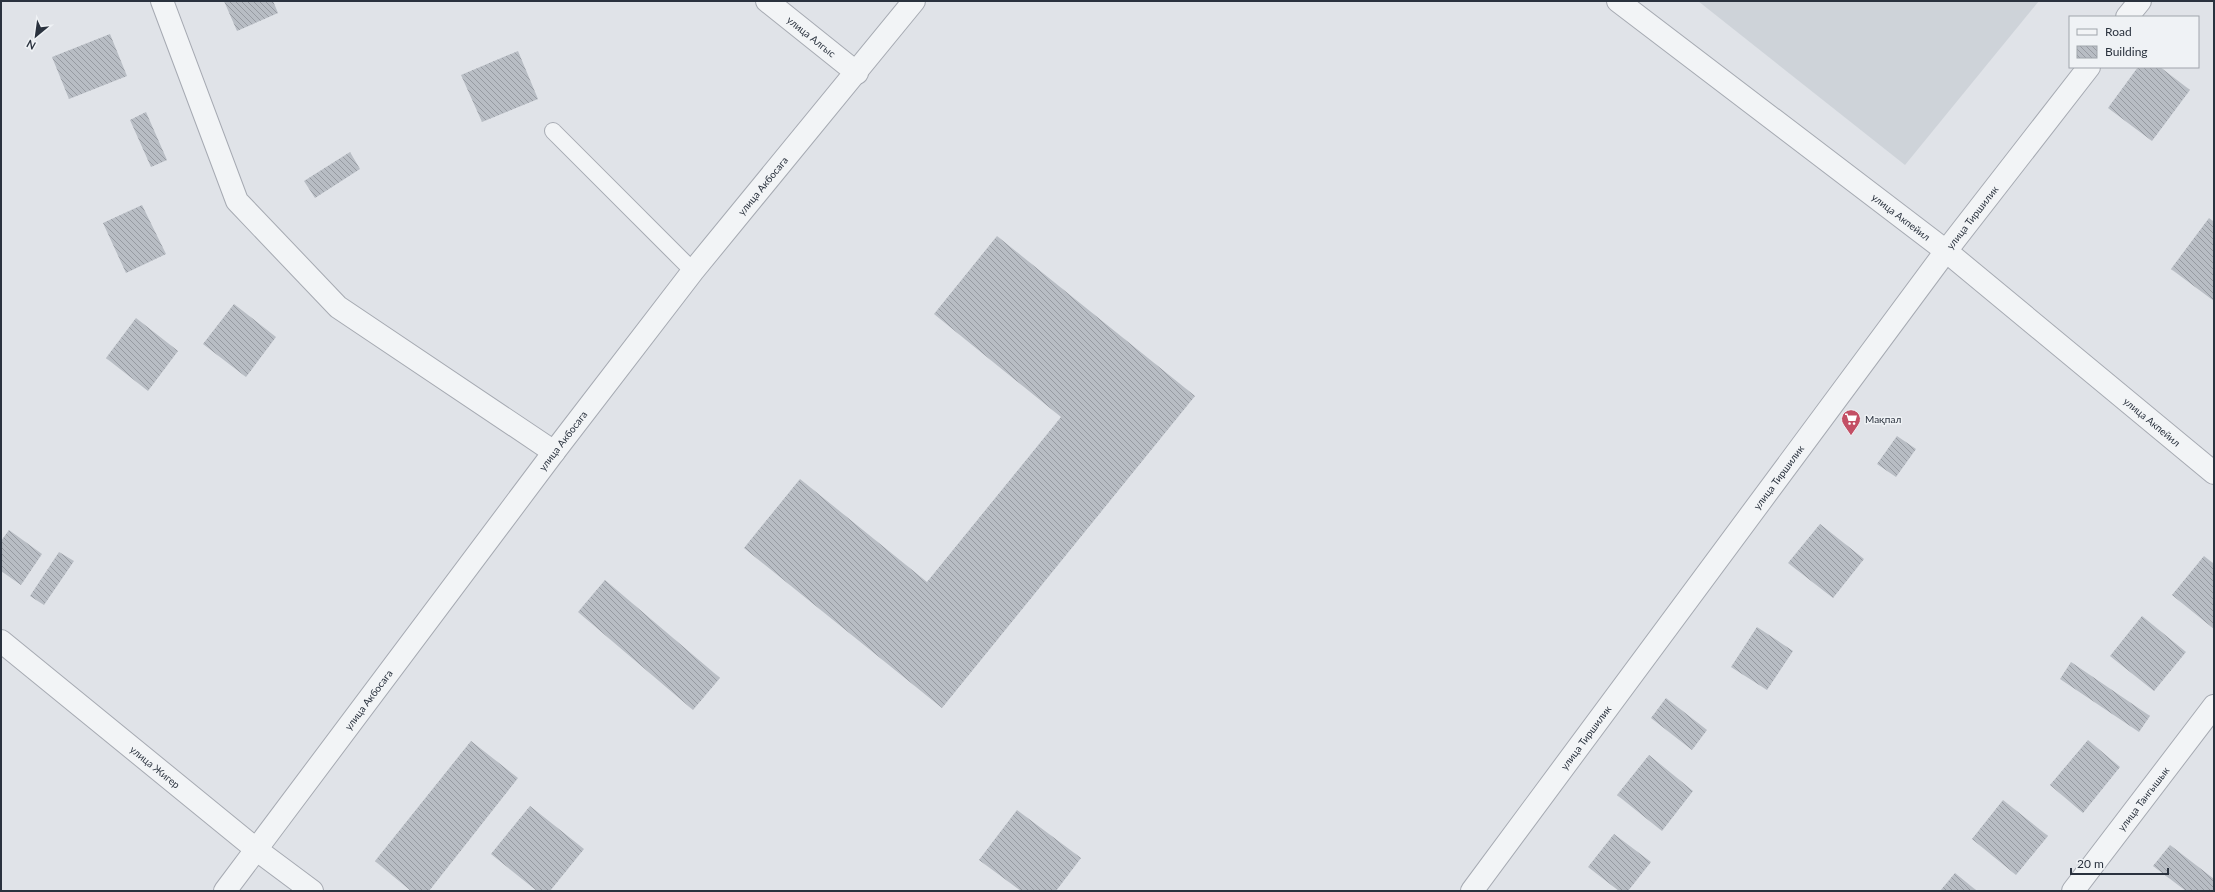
<svg xmlns="http://www.w3.org/2000/svg" width="2215" height="892" font-family="Lato,sans-serif">
  <style>
    .built { fill: #ced3d9 }
    .building { fill: url(#building-back-hatch) }
    .lines { fill: none; stroke-linecap: round; stroke-linejoin: round }
    .lane-casing { stroke: #a6aab2; stroke-width: 18 }
    .street-casing { stroke: #a6aab2; stroke-width: 24 }
    .lane { stroke: #f2f4f6; stroke-width: 16 }
    .street { stroke: #f2f4f6; stroke-width: 22 }
    .labels { text-anchor: middle; stroke-width: 3; stroke-linejoin: round; paint-order: stroke }
    .street-label { font-size: 10px; fill: #2a323e; stroke: #eff2f5 }
    .poi-label { font-size: 10px; fill: #2a323e; stroke: #eff2f5; text-anchor: start }
  </style>
  <defs>
    <pattern id="building-back-hatch" width="6" height="6" patternUnits="userSpaceOnUse"><rect width="6" height="6" fill="#b8bdc4"/><path d="M-1 5l2 2M0 0l6 6M5-1l2 2" fill="none" stroke="#969aa1"/></pattern>
  </defs>
  <rect width="100%" height="100%" fill="#e0e3e8"/>
  <path class="built" d="M1698,1H2039L1905,165Z"/>
  <path class="building" d="M224,1H273L278,13L237,31Z
    M110,34L127,76L69,99L52,57Z
    M518,51L538,99L482,122L461,75Z
    M2138,67H2160L2190,90L2152,141L2108,108Z
    M146,112L167,160L151,167L130,120Z
    M350,152L360,169L315,198L304,181Z
    M142,205L166,254L126,273L103,223Z
    M2209,218L2214,222V301L2171,269Z
    M997,236L1195,396L942,708L744,548L800,479L927,582L1061,417L934,314Z
    M234,304L276,337L246,377L203,344Z
    M136,318L178,351L148,391L106,358Z
    M1897,436L1916,449L1896,477L1877,464Z
    M1820,524L1864,559L1833,598L1788,563Z
    M9,530L42,554L21,585L1,571V541Z
    M59,552L74,561L44,605L30,596Z
    M2204,556L2214,564V629L2172,595Z
    M605,580L720,678L693,710L578,612Z
    M2142,616L2186,652L2154,691L2110,656Z
    M1757,627L1793,651L1767,690L1731,667Z
    M2071,662L2150,716L2139,732L2060,679Z
    M1666,698L1707,730L1692,750L1651,718Z
    M2088,740L2120,767L2083,813L2050,785Z
    M471,741L518,778L429,891H411L375,861Z
    M1649,755L1693,791L1662,831L1617,795Z
    M2003,800L2048,836L2016,875L1972,839Z
    M530,806L584,849L550,891H537L491,854Z
    M1017,810L1081,858L1056,891H1021L979,860Z
    M1614,834L1651,862L1628,891H1619L1588,867Z
    M2170,845L2214,879V891H2186L2153,866Z
    M1955,873L1977,891H1940Z"/>
  <g class="lines">
    <defs>
      <path id="lane" d="M553,131L693,271"/>
      <g id="street">
        <path d="M162,1L237,201L338,307L554,452"/>
        <path id="s1" d="M767,1L857,73"/>
        <path id="s2" d="M1618,1L1946,251L2214,473"/>
        <path d="M2127,17L2140,1"/>
        <path id="s3" d="M1,641L257,850L312,891"/>
        <path id="s4" d="M225,891L554,452L693,271L914,1"/>
        <path id="s5" d="M1472,891L1946,251L2089,67"/>
        <path id="s6" d="M2073,891L2214,706"/>
      </g>
    </defs>
    <use href="#lane" class="lane-casing"/>
    <use href="#street" class="street-casing"/>
    <use href="#lane" class="lane"/>
    <use href="#street" class="street"/>
  </g>
  <defs>
    <symbol id="supermarket-pin" viewBox="-11 -11 22 30"><path d="M0 17L-7.5 6A9.5 9.5 0 1 1 7.5 6Z" fill="#c34f65" stroke="#eff2f5"/><path d="M-6-5.5h2.5l.6 2H6L4.5 2H-2.5L-4.4-4H-6ZM-1.5 3.2a1.3 1.3 0 1 0 .1 0ZM3 3.2a1.3 1.3 0 1 0 .1 0Z" fill="#fff"/></symbol>
  </defs>
  <g fill-rule="evenodd">
    <use href="#supermarket-pin" x="1840" y="408" width="22" height="30"/>
  </g>
  <g class="labels">
    <g class="street-label">
      <text dy="4" stroke="none"><textPath href="#s1" startOffset="57">улица Алгыс</textPath></text>
      <text dy="4" stroke="none"><textPath href="#s4" startOffset="887">улица Акбосага</textPath></text>
      <text dy="4" stroke="none"><textPath href="#s2" startOffset="356">улица Акпейил</textPath></text>
      <text dy="4" stroke="none"><textPath href="#s5" startOffset="839">улица Тиршилик</textPath></text>
      <text dy="4" stroke="none"><textPath href="#s2" startOffset="680">улица Акпейил</textPath></text>
      <text dy="4" stroke="none"><textPath href="#s4" startOffset="563">улица Акбосага</textPath></text>
      <text dy="4" stroke="none"><textPath href="#s5" startOffset="515">улица Тиршилик</textPath></text>
      <text dy="4" stroke="none"><textPath href="#s4" startOffset="239">улица Акбосага</textPath></text>
      <text dy="4" stroke="none"><textPath href="#s5" startOffset="191">улица Тиршилик</textPath></text>
      <text dy="4" stroke="none"><textPath href="#s3" startOffset="199">улица Жигер</textPath></text>
      <text dy="4" stroke="none"><textPath href="#s6" startOffset="116">улица Тангышык</textPath></text>
    </g>
    <g class="poi-label">
      <text x="1865" y="423">Мақпал</text>
    </g>
  </g>
  <rect width="2215" height="892" fill="none" stroke="#2a323e" stroke-width="4"/>
  <rect x="2069" y="16" width="130" height="52" fill="#eff2f5" stroke="#a0a5ac"/>
  <rect x="2077" y="29" width="20" height="6" fill="#f2f4f6" stroke="#a0a5ac"/>
  <text x="2105" y="36" font-size="12" fill="#2a323e">Road</text>
  <rect x="2077" y="46" width="20" height="12" fill="url(#building-back-hatch)" stroke="#a0a5ac"/>
  <text x="2105" y="56" font-size="12" fill="#2a323e">Building</text>
  <g transform="translate(36 36) rotate(209)" stroke="#eff2f5" stroke-width="3" paint-order="stroke">
  <path d="M0-3L7 15L0 10L-7 15Z" fill="#2a323e"/>
  <text y="-6" font-size="11" font-weight="bold" text-anchor="middle" fill="#2a323e">N</text>
  </g>
  <path d="M2071 868v6h97v-6" fill="none" stroke="#2a323e" stroke-width="2"/>
  <text x="2077" y="868" font-size="12" fill="#2a323e" stroke="#eff2f5" stroke-width="3" paint-order="stroke">20 m</text>
</svg>
